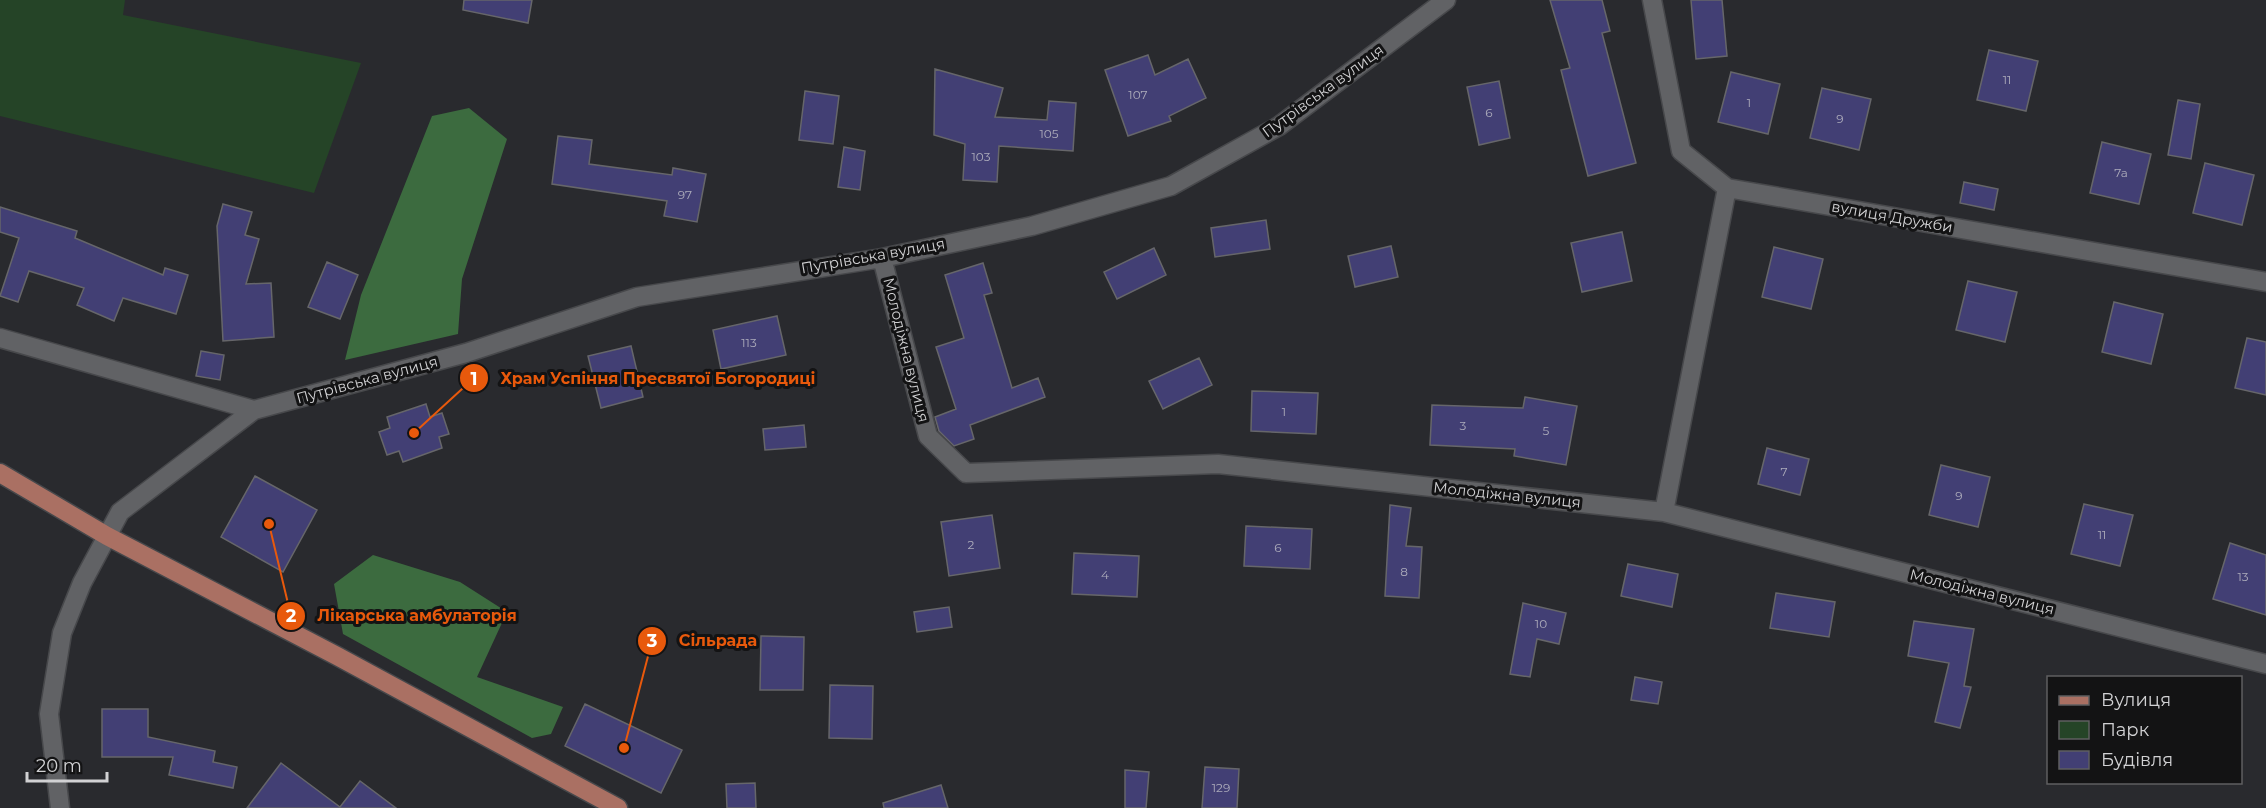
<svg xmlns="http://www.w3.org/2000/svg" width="2266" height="808" font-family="Montserrat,sans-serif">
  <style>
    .green { fill: #254427 }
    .forest { fill: #3c6b3f }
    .building { fill: #423f74; stroke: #66666a; stroke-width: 1.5 }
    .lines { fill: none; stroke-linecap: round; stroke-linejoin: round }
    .minor-casing { stroke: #47484b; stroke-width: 21 }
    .major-casing { stroke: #47484b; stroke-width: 21 }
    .minor { stroke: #616265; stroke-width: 18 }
    .major { stroke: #aa7063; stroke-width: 18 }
    .labels { text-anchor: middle; stroke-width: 6; stroke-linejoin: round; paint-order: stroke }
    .number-label { font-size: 12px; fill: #adacbb }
    .street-label { font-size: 15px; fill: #d1d1d3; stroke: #131314 }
    .leader { fill: none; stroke: #e8590c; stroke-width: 2 }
    .callout-dot { fill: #e8590c; stroke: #131314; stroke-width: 2 }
    .mark-label { font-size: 18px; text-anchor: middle; font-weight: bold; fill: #fff }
    .callout-label { font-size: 16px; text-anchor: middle; font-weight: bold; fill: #e8590c; stroke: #131314; stroke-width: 6; stroke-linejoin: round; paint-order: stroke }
  </style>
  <rect width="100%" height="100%" fill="#292a2e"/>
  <path class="green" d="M0,0H125L123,15L361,63L314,193L0,116Z"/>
  <path class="forest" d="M469,108L507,139L462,279L458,334L345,360L361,295L432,116Z
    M373,555L460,582L507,612L477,677L563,707L551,734L532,738L343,634L334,584Z"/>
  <path class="building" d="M464,0H532L528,23L463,10Z
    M1550,0H1602L1610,31L1602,33L1636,163L1588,176L1561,70L1570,68Z
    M1691,0H1722L1727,56L1696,59Z
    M1989,50L2038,61L2026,111L1977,100Z
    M1148,55L1155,75L1188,59L1206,98L1169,116L1171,121L1128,136L1105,70Z
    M935,69L1003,88L995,117L1047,120L1049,101L1076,103L1073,151L999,146L997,182L963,180L965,144L934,135Z
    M1731,72L1780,84L1768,134L1718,122Z
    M1499,81L1510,138L1479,145L1467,87Z
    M1822,88L1871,99L1859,150L1810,138Z
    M805,91L839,96L833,144L799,140Z
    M2178,100L2200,104L2191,159L2168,155Z
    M558,136L592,140L589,164L672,175L673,168L706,174L697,222L664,216L667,201L552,184Z
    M2102,142L2151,154L2139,204L2090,193Z
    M844,147L865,151L860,190L838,187Z
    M2205,163L2254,175L2242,225L2193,213Z
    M1964,182L1998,189L1994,210L1960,203Z
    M223,204L252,212L245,235L259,239L246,284L271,283L274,337L223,341L217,226Z
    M0,207L77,231L75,238L163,275L165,268L188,275L176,314L123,298L114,321L77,305L84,288L29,271L18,302L0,296L19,238L0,232Z
    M1266,220L1270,249L1215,257L1211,228Z
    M1622,232L1632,281L1582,292L1571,243Z
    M1391,246L1398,277L1355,287L1348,256Z
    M1774,247L1823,259L1811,309L1762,297Z
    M1154,248L1166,275L1117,299L1104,272Z
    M327,262L358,275L340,319L308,307Z
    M983,263L992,293L984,295L1012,388L1038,378L1045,397L970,425L974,439L954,446L939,431L935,417L956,409L936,347L964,338L945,275Z
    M1968,281L2017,292L2005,342L1956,330Z
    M2114,302L2163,314L2151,364L2102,352Z
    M777,316L786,355L721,369L713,330Z
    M2247,338L2266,342V395L2235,388Z
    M631,346L643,397L601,408L588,356Z
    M201,351L224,355L220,380L196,376Z
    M1199,358L1212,385L1163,409L1149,381Z
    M1252,391L1318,393L1316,434L1251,431Z
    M1525,397L1577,406L1566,465L1514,456L1515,449L1430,445L1432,405L1523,408Z
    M426,404L430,417L442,413L449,434L439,437L442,448L403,462L399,451L387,455L379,432L390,428L387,417Z
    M804,425L806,447L765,450L763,429Z
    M1767,448L1809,459L1800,495L1758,484Z
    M1941,465L1990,477L1978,527L1929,515Z
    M255,476L317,510L283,572L221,537Z
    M2084,504L2133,515L2120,566L2071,554Z
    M1390,505L1411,508L1406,546L1422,547L1419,598L1385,596Z
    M992,515L1000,568L949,576L941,522Z
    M1246,526L1312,529L1310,569L1244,566Z
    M2230,543L2266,555V615L2213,599Z
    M1074,553L1139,556L1137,597L1072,594Z
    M1628,564L1678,574L1672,607L1621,596Z
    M1776,593L1835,602L1829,637L1770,628Z
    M1523,603L1566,613L1559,644L1537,639L1530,677L1510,674Z
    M949,607L952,627L917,632L914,612Z
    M1914,621L1974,629L1964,686L1971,687L1960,728L1935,722L1949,663L1908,656Z
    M761,636L804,637L803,690H760Z
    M1635,677L1662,682L1658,704L1631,700Z
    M830,685L873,686L872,739L829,738Z
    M585,704L682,750L661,793L565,746Z
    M102,709H148V737L215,751L213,762L237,767L233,788L169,775L173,757H102Z
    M281,763L340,807L360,781L396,808H247Z
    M1205,767L1239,769L1237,808H1202Z
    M1125,770L1149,772L1146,808H1125Z
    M755,783L756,808H727L726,784Z
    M941,785L948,808H884L883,803Z"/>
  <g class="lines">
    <defs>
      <path id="minor" d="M1652,0L1681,151L1727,188L2266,282
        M882,258L928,436L966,473L1218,464L1664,512L2266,664
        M0,338L254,410
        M1664,512L1727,188
        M60,808L49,714L62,633L82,583L120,512L254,410L466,353L637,297L882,258L1032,226L1171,186L1279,126L1446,0"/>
      <path id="major" d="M0,473L107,536L337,656L618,808"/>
    </defs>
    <use href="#minor" class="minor-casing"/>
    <use href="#major" class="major-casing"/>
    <use href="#minor" class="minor"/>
    <use href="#major" class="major"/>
  </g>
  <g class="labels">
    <g class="number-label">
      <text x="2007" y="84">11</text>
      <text x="1138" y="99">107</text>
      <text x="1749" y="107">1</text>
      <text x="1489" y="117">6</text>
      <text x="1840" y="123">9</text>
      <text x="1049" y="138">105</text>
      <text x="981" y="161">103</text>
      <text x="2121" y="177">7а</text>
      <text x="685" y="199">97</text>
      <text x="749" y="347">113</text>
      <text x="1284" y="416">1</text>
      <text x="1463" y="430">3</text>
      <text x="1546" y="435">5</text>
      <text x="1784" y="476">7</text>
      <text x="1959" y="500">9</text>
      <text x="2102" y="539">11</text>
      <text x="971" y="549">2</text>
      <text x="1278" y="552">6</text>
      <text x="1404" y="576">8</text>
      <text x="1105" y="579">4</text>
      <text x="2243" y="581">13</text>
      <text x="1541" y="628">10</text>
      <text x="1221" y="792">129</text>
    </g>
    <g class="street-label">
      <text transform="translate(1323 91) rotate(-36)" y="5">Путрівська вулиця</text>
      <text transform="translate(1892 217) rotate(10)" y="5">вулиця Дружби</text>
      <text transform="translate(873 256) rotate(-10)" y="5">Путрівська вулиця</text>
      <text transform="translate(906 350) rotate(76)" y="5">Молодіжна вулиця</text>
      <text transform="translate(367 380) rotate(-15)" y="5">Путрівська вулиця</text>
      <text transform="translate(1507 495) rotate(6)" y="5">Молодіжна вулиця</text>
      <text transform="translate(1982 592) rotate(14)" y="5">Молодіжна вулиця</text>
    </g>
  </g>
  <path class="leader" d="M414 433L474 378M269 524L291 616M624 748L652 641"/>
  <g class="callout-dot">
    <circle cx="414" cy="433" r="6"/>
    <circle cx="269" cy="524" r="6"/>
    <circle cx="624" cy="748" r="6"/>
    <circle cx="474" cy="378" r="15"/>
    <circle cx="291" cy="616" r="15"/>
    <circle cx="652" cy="641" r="15"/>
  </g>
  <g class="mark-label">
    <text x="474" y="385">1</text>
    <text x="291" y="622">2</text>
    <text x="652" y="647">3</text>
  </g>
  <g class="callout-label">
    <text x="658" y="384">Храм Успіння Пресвятої Богородиці</text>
    <text x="417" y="621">Лікарська амбулаторія</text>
    <text x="718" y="646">Сільрада</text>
  </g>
  <rect x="2047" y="676" width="195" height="108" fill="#131314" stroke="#5f5f60" stroke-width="1.5"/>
  <rect x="2059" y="696" width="30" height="9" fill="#aa7063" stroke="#5f5f60" stroke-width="1.5"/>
  <text x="2101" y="706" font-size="18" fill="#d1d1d3">Вулиця</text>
  <rect x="2059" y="721" width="30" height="18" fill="#254427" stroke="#5f5f60" stroke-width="1.5"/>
  <text x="2101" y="736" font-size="18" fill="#d1d1d3">Парк</text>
  <rect x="2059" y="751" width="30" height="18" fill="#423f74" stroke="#5f5f60" stroke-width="1.5"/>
  <text x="2101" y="766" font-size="18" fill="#d1d1d3">Будівля</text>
  <path d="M27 772v9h80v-9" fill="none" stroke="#d1d1d3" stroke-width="3"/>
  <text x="36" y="772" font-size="18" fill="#d1d1d3" stroke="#131314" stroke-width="4.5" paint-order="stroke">20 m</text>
</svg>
